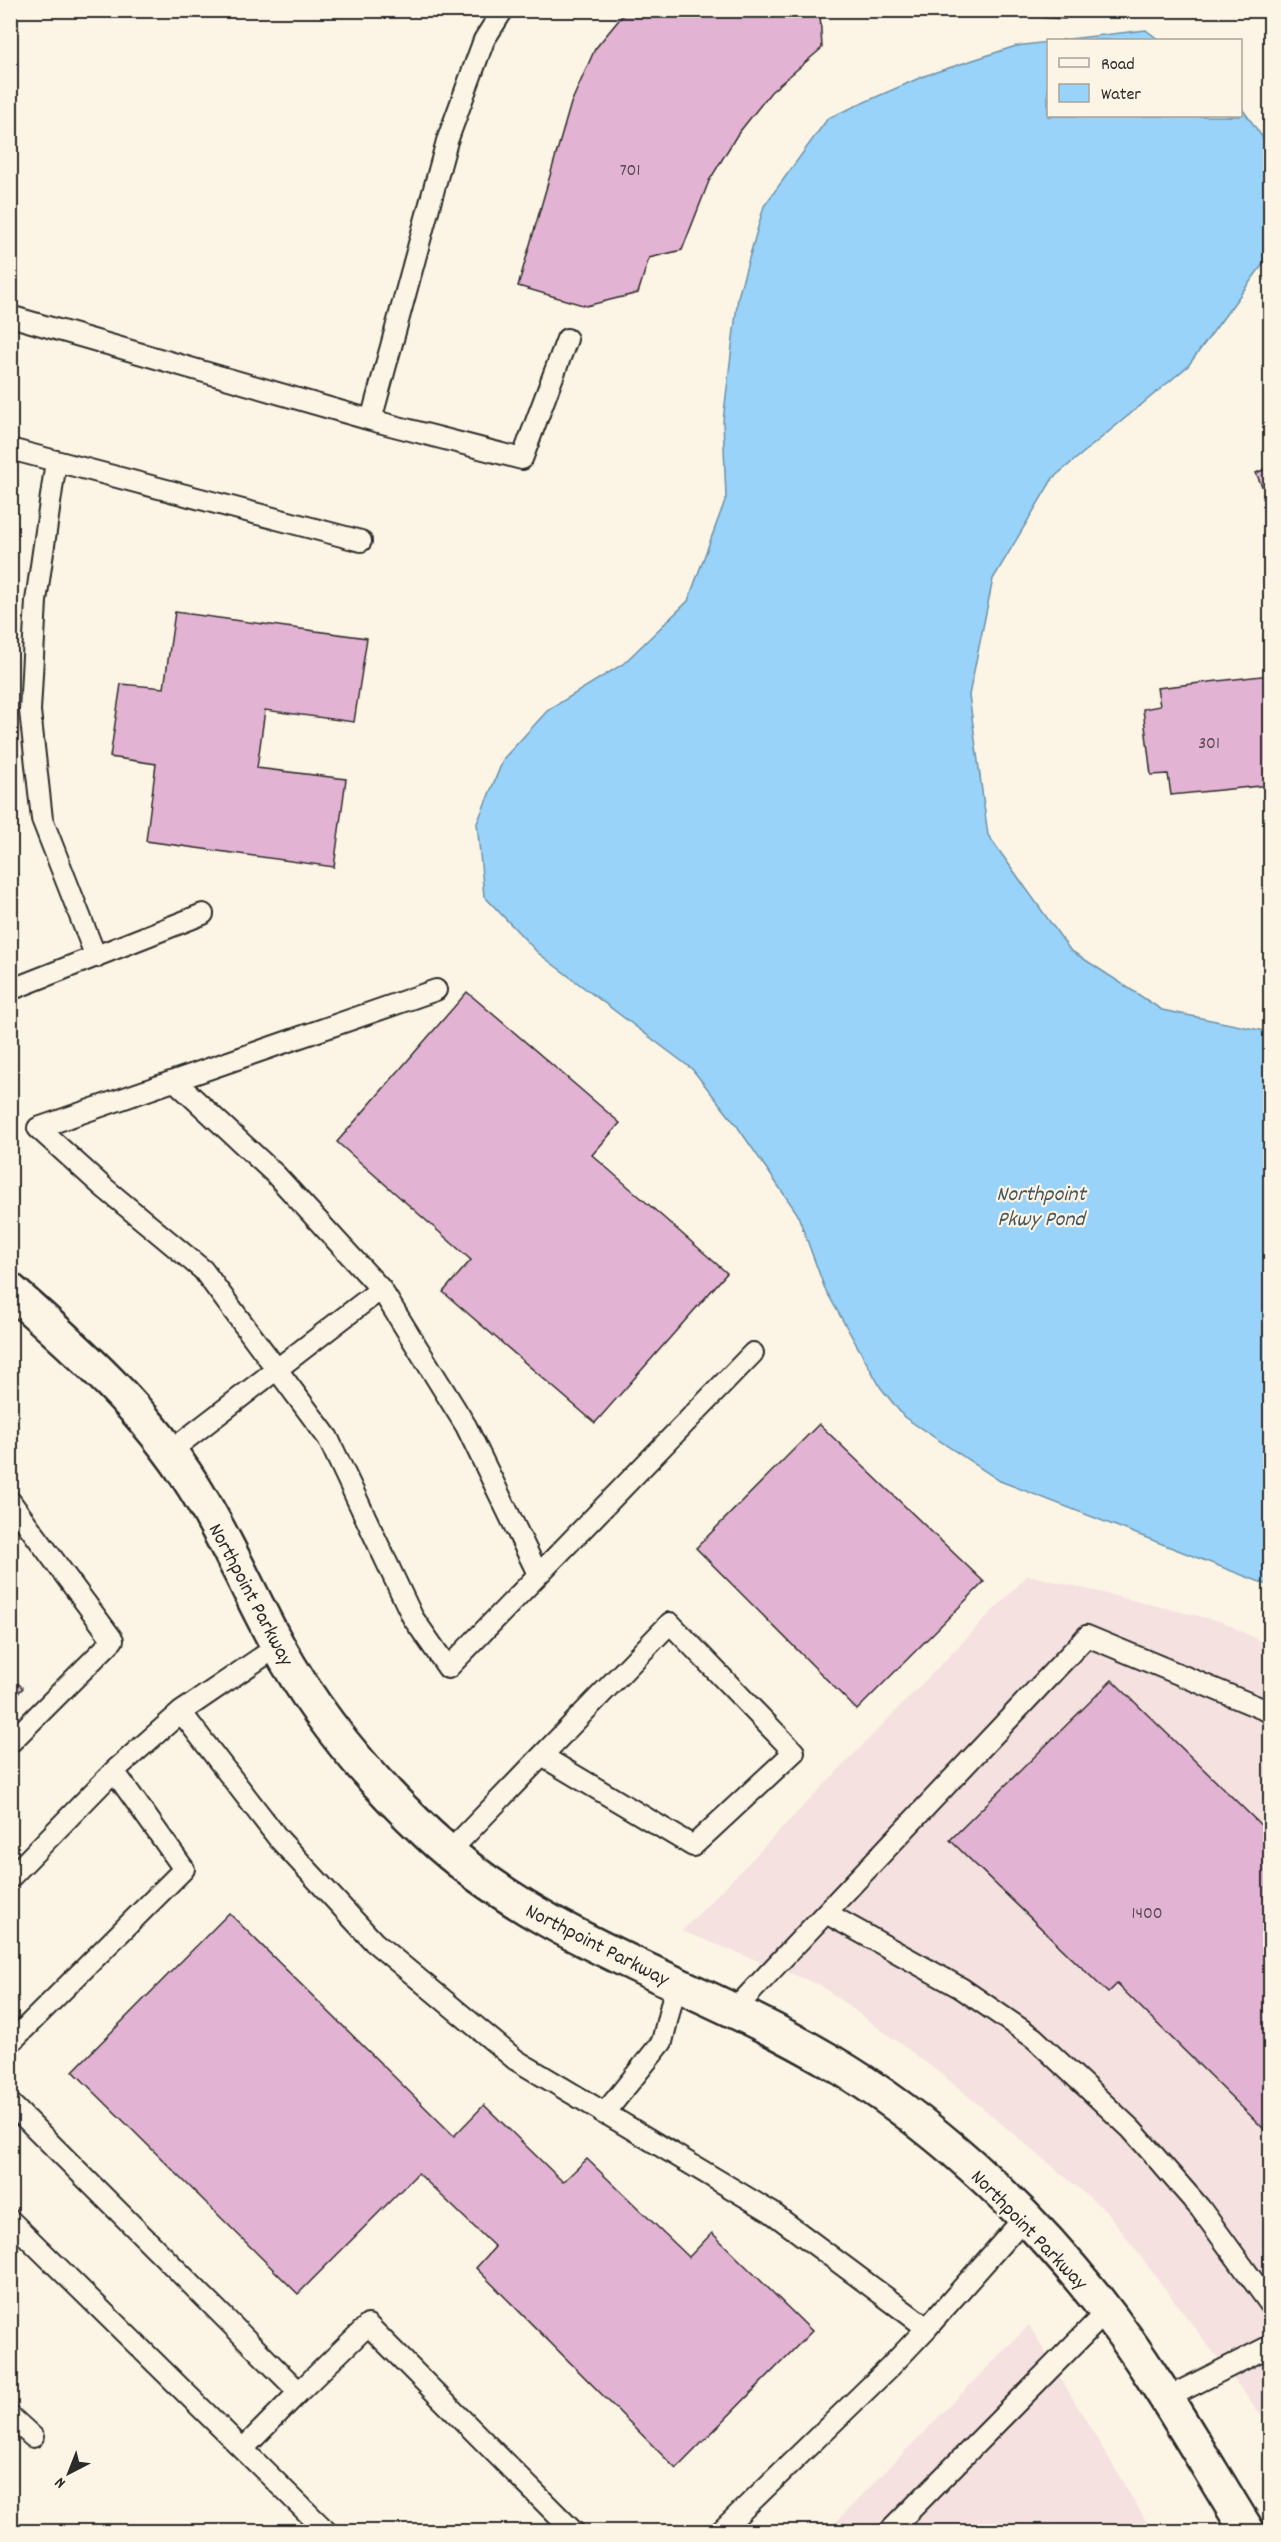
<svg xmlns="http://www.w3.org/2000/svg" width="1281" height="2542" font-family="Dekko,sans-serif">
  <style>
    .built { fill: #f4e1e0 }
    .water { fill: #99d3f9; stroke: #6d90a7; stroke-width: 1.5 }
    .building { fill: #e3b3d3; stroke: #2b2b2b; stroke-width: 1.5 }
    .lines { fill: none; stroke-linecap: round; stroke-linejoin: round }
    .lane-casing { stroke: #2b2b2b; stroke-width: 24 }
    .street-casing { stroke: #2b2b2b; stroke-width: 38 }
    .lane { stroke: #fcf5e5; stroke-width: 20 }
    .street { stroke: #fcf5e5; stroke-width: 33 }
    .labels { text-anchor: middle; stroke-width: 4.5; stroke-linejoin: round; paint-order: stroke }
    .number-label { font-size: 18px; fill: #594d55 }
    .street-label { font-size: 21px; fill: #2b2b2b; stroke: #fcf5e5 }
    .water-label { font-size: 22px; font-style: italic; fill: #46555e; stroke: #fcf5e5 }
  </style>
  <rect width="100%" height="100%" fill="#fcf5e5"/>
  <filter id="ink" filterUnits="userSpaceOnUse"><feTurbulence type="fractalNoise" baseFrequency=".0167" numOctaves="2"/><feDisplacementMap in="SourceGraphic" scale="12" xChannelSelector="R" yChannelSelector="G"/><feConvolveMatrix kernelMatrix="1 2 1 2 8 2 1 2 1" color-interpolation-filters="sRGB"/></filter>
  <g filter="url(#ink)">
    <path class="built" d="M1028,1575L1223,1622L1270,1646V2427L1107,2212L943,2075L820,1985L682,1931Z
      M1029,2325L1152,2531L826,2532Z"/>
    <path class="water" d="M1146,30L1159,40H1061Z
      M1048,42V116H1240L1241,107L1270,148V248L1263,264L1188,366L1053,478L993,579L969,695L988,835L1070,950L1162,1010L1270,1032V1586L1000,1481L904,1417L881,1388L825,1289L797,1213L737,1126L692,1069L538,953L484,896L477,823L504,758L548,710L623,664L688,601L726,498L723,421L738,297L764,206L828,118L924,76L1016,46Z"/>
    <path class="building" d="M627,10H824L820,14L822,48L771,92L737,135L709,181L682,250L649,258L638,293L586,306L518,286L571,103L595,49Z
      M972,10H1074L1065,19L975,13Z
      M1270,467V504L1256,473Z
      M175,612L367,638L354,722L265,710L257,768L346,779L334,867L146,841L156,764L110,757L121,684L164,688Z
      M1270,675V785L1171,795L1168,774L1151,775L1143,709L1160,706L1157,688Z
      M467,992L620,1123L592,1155L727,1273L595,1423L443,1292L471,1260L337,1142Z
      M819,1424L984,1582L857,1710L696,1548Z
      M10,1676L23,1688L10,1701Z
      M1112,1680L1269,1833L1270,1831V2135L1117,1984L1108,1993L950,1840Z
      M229,1913L454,2136L484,2105L563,2182L587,2159L689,2257L712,2233L812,2331L676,2469L476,2268L495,2247L418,2173L298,2294L73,2071Z"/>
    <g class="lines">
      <defs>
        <path id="lane" d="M10,316L371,420L522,459L567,339
          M371,420L447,141L484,40L503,10
          M10,449L361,541
          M56,461L36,601L30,711L42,819L96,957
          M10,990L203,914
          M436,990L38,1128L102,1186L203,1270L328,1438L413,1618L448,1668L753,1353
          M175,1081L275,1174L381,1289L466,1426L538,1574
          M168,1453L381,1289
          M10,1501L113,1640L10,1743
          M181,1712L278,1646
          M114,1771L181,1712L278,1838L374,1942L516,2060L771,2212L927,2328L890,2367L720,2532
          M449,1852L670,1623L794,1752L693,1846L542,1756
          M10,1878L114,1771L184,1869L10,2043
          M826,1913L961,1988L1034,2038L1131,2129L1200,2208L1270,2304
          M735,2009L1087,1636L1270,1712
          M10,2103L299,2392L368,2325L574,2532
          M604,2114L662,2042L676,1984
          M10,2220L327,2532
          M927,2328L1025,2217
          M1165,2399L1270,2346
          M10,2416L33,2437
          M243,2449L299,2392
          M889,2532L1106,2312"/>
        <path id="street" d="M10,1290C78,1350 145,1409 194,1487C226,1538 249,1593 278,1646C317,1717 370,1780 429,1835C545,1943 694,1981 828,2060C929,2119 1023,2206 1096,2298C1153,2370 1199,2453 1248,2532"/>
      </defs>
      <use href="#lane" class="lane-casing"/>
      <use href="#street" class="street-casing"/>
      <use href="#lane" class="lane"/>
      <use href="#street" class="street"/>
    </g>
  </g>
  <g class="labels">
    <g class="number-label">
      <text x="630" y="175">701</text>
      <text x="1209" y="748">301</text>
      <text x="1147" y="1918">1400</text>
    </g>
    <g class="street-label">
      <text transform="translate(252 1594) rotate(62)" y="7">Northpoint Parkway</text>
      <text transform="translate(598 1944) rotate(27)" y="7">Northpoint Parkway</text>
      <text transform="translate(1030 2229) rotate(46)" y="7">Northpoint Parkway</text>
    </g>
    <g class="water-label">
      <text x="1041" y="1200">Northpoint<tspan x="1041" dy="25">Pkwy Pond</tspan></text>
    </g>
  </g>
  <rect width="1281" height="2542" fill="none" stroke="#fcf5e5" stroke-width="36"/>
  <rect x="18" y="18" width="1245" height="2506" fill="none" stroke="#2b2b2b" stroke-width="2" filter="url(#ink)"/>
  <rect x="1047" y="39" width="195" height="78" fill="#fcf5e5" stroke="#a8a49b" stroke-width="1.5"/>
  <rect x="1059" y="58" width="30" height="9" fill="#fcf5e5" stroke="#a8a49b" stroke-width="1.5"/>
  <text x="1101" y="69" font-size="18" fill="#2b2b2b">Road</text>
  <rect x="1059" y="84" width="30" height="18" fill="#99d3f9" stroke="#a8a49b" stroke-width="1.5"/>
  <text x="1101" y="99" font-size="18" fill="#2b2b2b">Water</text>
  <g transform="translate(69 2473) rotate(222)" stroke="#fcf5e5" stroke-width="4.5" paint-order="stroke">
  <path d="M0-4.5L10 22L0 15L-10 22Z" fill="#2b2b2b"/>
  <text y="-9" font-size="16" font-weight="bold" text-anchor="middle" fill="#2b2b2b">N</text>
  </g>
</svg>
